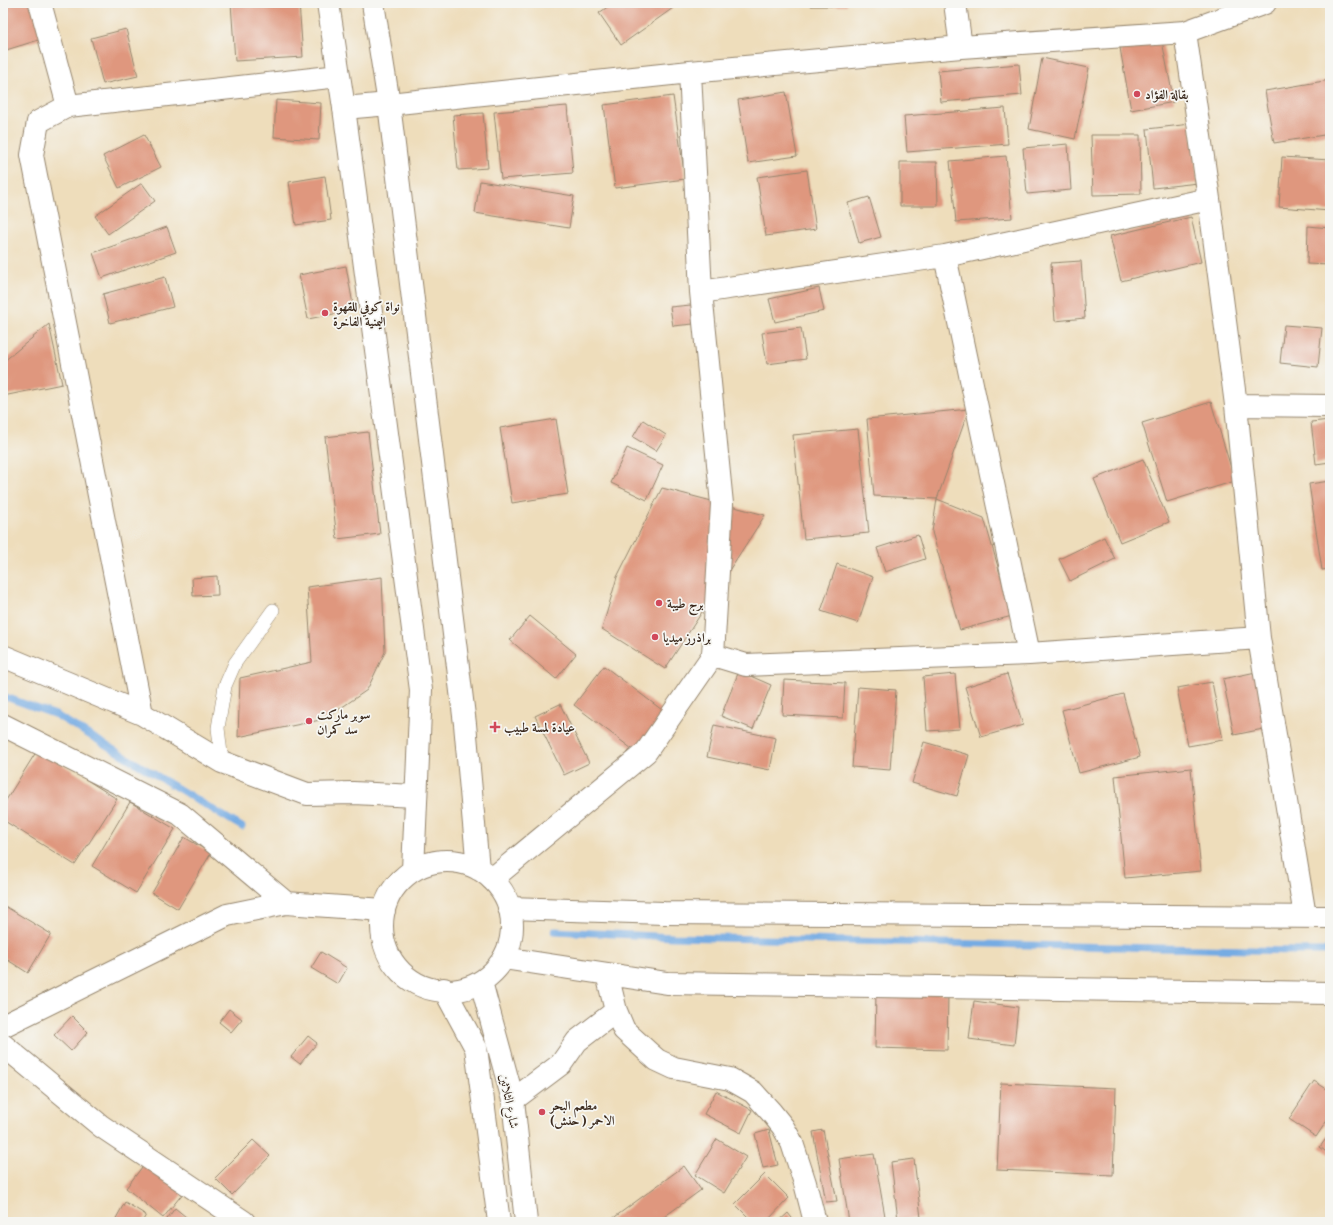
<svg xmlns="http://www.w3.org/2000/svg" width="1333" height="1225" font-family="'Gentium Book Plus',Amiri,serif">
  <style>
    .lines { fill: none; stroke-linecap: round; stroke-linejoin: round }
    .stream { stroke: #75abe3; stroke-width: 7 }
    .building { fill: #df977e }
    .service-casing { stroke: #94846c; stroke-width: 14 }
    .minor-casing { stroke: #94846c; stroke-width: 24 }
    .secondary-casing { stroke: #94846c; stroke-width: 24 }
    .service { stroke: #fff; stroke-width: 13 }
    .minor { stroke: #fff; stroke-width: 22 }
    .secondary { stroke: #fff; stroke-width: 22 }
    .poi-dot { fill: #d1495b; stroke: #f6f6f2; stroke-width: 1.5 }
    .labels { text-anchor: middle; stroke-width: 3.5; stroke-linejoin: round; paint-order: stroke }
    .poi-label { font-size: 13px; font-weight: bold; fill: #3b2a1e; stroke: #f6f6f2; text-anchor: start }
    .street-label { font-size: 13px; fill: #3b2a1e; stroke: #f6f6f2 }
  </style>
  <rect width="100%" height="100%" fill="#f6f6f2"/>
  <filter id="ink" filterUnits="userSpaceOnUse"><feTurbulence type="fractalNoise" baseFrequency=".025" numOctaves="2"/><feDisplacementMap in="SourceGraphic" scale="8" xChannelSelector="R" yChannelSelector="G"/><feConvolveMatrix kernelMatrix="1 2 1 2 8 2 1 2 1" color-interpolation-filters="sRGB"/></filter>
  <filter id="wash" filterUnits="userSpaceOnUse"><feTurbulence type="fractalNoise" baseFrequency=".012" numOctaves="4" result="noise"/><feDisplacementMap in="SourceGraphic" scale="16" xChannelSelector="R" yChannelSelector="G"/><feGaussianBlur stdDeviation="0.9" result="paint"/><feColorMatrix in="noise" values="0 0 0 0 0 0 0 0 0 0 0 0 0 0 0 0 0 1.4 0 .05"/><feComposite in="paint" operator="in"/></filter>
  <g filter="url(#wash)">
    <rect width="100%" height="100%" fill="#edb"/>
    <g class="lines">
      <path class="stream" d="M3,696L56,715L242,827
        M555,931L673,937L1297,951H1330"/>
    </g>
    <g id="blocks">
      <path class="building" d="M17,3H35L45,38L3,51V7Z
        M231,3H299L303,57L235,61Z
        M613,3H669L673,8L621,45L599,13Z
        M811,3H847V6H811Z
        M126,29L138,76L103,84L91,38Z
        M1162,41L1174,102L1131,110L1120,48Z
        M1042,58L1089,68L1075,139L1029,129Z
        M1019,64L1022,95L941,102L938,71Z
        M1330,80V134L1274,143L1265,91Z
        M786,92L797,156L748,163L738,100Z
        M673,96L685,179L615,188L604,105Z
        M276,100L321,103L319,140L274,137Z
        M567,106L573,173L501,179L494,112Z
        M1005,108L1008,144L907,152L904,116Z
        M483,113L488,168L458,170L453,115Z
        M1191,124L1198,183L1153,188L1147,129Z
        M144,135L161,167L119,188L103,156Z
        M1091,135H1140L1141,194L1093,195Z
        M1068,144L1071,190L1027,194L1023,148Z
        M1006,156L1012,218L956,222L950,161Z
        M1282,157L1330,160V211L1279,207Z
        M900,162H937L938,206H900Z
        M807,170L816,229L766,236L757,177Z
        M325,176L331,220L296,225L289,182Z
        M480,181L574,196L569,228L475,213Z
        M142,183L155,201L108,234L95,216Z
        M869,197L881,237L859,243L848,203Z
        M1191,217L1201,262L1121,281L1110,236Z
        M1308,226L1330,228V265L1307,264Z
        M167,227L176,252L102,278L93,253Z
        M1081,261L1085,318L1055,321L1051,263Z
        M346,266L354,310L308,319L299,275Z
        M165,277L173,307L110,323L103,294Z
        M819,288L824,311L775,322L769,299Z
        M701,304L703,323L673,326L670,307Z
        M49,324L62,384L3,396V362Z
        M1284,325L1322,328L1318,367L1280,363Z
        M801,328L806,359L767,364L762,333Z
        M1211,402L1235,481L1167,502L1142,423Z
        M969,409L937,499L874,496L867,419Z
        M556,419L568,494L512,503L500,428Z
        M643,420L666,435L656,451L633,437Z
        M1330,420V462L1316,464L1311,422Z
        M858,429L869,533L804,539L793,435Z
        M368,432L380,534L337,539L325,437Z
        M627,448L663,465L647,500L611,483Z
        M1143,459L1169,522L1120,542L1094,479Z
        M1330,481V569L1322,570L1309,484Z
        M662,488L765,515L665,669L602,629L617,577Z
        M937,499L984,518L1012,616L960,630L932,532Z
        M918,535L925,559L885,572L877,548Z
        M1104,537L1115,559L1070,581L1059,559Z
        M837,564L873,577L858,623L821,611Z
        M217,576L218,595L193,596L192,578Z
        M382,577L385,652L367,690L325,719L238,737L240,678L312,662L307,587Z
        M530,616L576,654L556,679L510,640Z
        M604,666L666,713L636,752L574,705Z
        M739,671L771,685L753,729L721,716Z
        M1256,672L1268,728L1234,735L1223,679Z
        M955,674L960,729L927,731L923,677Z
        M1007,674L1023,725L981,737L965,687Z
        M784,680L845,683L843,718L782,715Z
        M1212,682L1223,740L1188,746L1177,688Z
        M858,687L896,690L890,770L852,767Z
        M1123,694L1140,757L1079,773L1062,710Z
        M560,704L589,763L564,775L535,716Z
        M714,725L776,738L770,770L707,757Z
        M924,742L969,755L957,796L912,783Z
        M38,749L117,799L75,865L3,820V805Z
        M1191,768L1201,871L1125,878L1115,776Z
        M130,802L175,829L136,893L92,866Z
        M184,837L211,853L178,909L152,893Z
        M3,905L51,934L28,973L3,957Z
        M321,952L347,968L338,984L311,968Z
        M876,991L948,993L947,1050L875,1048Z
        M974,1001L1018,1007L1014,1045L969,1039Z
        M229,1009L242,1019L231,1032L219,1022Z
        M72,1016L88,1032L71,1051L54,1035Z
        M308,1036L317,1043L300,1064L291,1057Z
        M1314,1081L1330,1091V1116L1316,1137L1289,1119Z
        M1001,1083L1116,1088L1113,1175L997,1170Z
        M716,1091L752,1110L741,1133L704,1114Z
        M769,1130L778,1165L763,1168L755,1134Z
        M823,1130L837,1201L826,1202L813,1132Z
        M1330,1133V1155L1320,1147Z
        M717,1139L746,1157L724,1193L695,1175Z
        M253,1140L270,1156L232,1195L215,1178Z
        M874,1154L886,1222H849L839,1159Z
        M914,1159L921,1218L898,1220L891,1162Z
        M146,1162L184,1192L163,1218L126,1188Z
        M684,1166L701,1190L657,1222H608Z
        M765,1174L789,1198L766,1222H753L735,1204Z
        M125,1202L146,1215L142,1222H114Z
        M175,1208L191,1221L190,1222H165Z
        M788,1213L795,1222H778Z"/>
    </g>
  </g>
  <g filter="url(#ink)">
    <use href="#blocks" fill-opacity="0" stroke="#94846c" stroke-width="1"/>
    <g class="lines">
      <defs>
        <path id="service" d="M222,762L218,728L225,686L235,663L273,610"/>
        <path id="minor" d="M40,3L68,106
          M955,3L961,47
          M1185,32L1209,199L1236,405L1259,638L1305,916
          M344,108L389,104L690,72L961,47L1185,32L1265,3
          M945,256L1029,654
          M701,292L945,256L1209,199
          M1236,405L1330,406
          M713,655L746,665L1029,654L1259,638
          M3,656L142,714L222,762L307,794L353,793L416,796
          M142,714L32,155L38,122L68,106L339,76
          M3,725L180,814L286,903
          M492,879L646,752L713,655L722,504L701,292L690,72
          M509,908L664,913L1330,917
          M504,958L667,983L1330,993
          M607,974L616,1011L624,1030L648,1052L657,1060L674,1068L730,1079L753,1092L771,1112L783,1127L792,1143L805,1183L815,1222
          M3,1026L227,915L286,903L384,910
          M3,1045L101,1126L244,1222
          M513,1100L561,1064L577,1041L616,1011"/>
        <path id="secondary" d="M328,3L344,108L421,690L413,870
          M373,3L389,104L465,724L478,869
          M382 926a65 65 0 1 1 130 0a65 65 0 1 1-130 0Z
          M481,982L513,1100L526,1222
          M444,989L476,1048L499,1222"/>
      </defs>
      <use href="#service" class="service-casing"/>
      <use href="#minor" class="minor-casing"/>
      <use href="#secondary" class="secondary-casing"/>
      <use href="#service" class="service"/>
      <use href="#minor" class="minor"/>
      <use href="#secondary" class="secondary"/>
    </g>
  </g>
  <g class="poi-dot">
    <circle cx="1137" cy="94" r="4"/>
    <circle cx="325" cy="313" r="4"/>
    <circle cx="659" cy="603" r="4"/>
    <circle cx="655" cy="637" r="4"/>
    <circle cx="309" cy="721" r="4"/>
    <path d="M493 721h4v4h4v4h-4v4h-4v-4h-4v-4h4z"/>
    <circle cx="542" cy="1112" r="4"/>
  </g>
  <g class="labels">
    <g class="poi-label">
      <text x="1145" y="99">بقالة الفؤاد</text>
      <text x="333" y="311">نواة كوفي للقهوة<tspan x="333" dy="15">اليمنية الفاخرة</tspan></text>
      <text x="667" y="608">برج طيبة</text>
      <text x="663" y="642">براذرز ميديا</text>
      <text x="317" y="719">سوبر ماركت<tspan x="317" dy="15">سد كمران</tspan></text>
      <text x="504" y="732">عيادة لمسة طبيب</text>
      <text x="550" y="1110">مطعم البحر<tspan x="550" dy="15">الاحمر ( حنش)</tspan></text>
    </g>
    <g class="street-label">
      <text transform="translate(510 1101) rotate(79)" y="5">شارع الثلاثين</text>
    </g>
  </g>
  <rect width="1333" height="1225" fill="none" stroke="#f6f6f2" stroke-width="16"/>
</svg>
